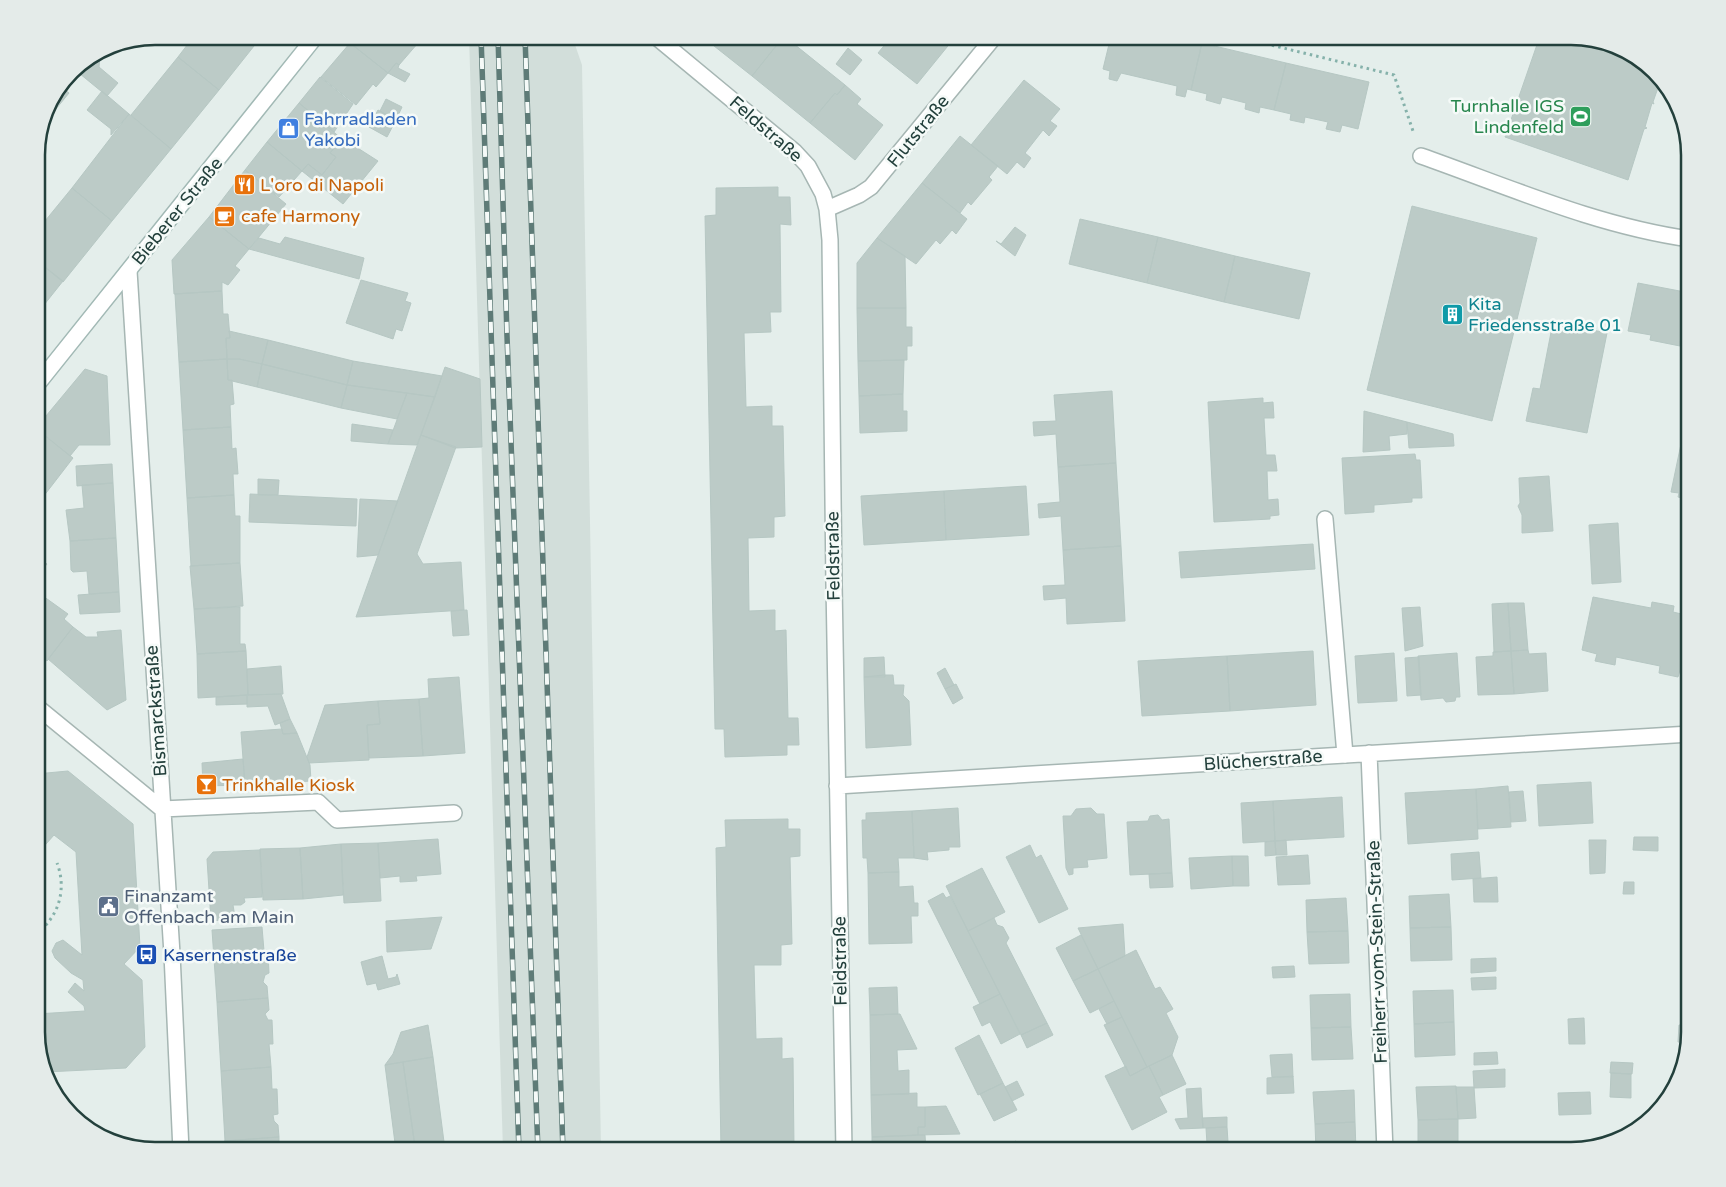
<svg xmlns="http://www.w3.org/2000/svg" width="1726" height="1187" font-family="'Varela Round',sans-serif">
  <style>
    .built { fill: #d2deda }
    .building { fill: #bccbc7; stroke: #b6c7c3 }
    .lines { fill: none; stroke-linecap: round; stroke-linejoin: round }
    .lane-casing { stroke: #a6b6b3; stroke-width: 18 }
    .street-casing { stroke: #a6b6b3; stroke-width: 18 }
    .secondary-casing { stroke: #a2b9b5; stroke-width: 18 }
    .path { stroke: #85b1aa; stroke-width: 3; stroke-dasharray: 2.5 4; stroke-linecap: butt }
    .lane { stroke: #fff; stroke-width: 15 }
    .street { stroke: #fff; stroke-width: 15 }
    .secondary { stroke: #fff; stroke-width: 15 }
    .rail-casing { stroke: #5e7b77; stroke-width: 5.5 }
    .rail { stroke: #f5faf8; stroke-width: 4; stroke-dasharray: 11; stroke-linecap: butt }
    .labels { text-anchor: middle; stroke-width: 5; stroke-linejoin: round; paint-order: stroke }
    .leisure-label { font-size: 18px; fill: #27864d; stroke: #f5faf8; text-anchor: end }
    .shop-label { font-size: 18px; fill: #366cbe; stroke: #f5faf8; text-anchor: start }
    .street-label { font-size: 18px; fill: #23403c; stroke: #f5faf8 }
    .food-label { font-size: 18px; fill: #c56008; stroke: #f5faf8; text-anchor: start }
    .culture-label { font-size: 18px; fill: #0d838f; stroke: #f5faf8; text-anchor: start }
    .service-label { font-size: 18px; fill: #4e5e75; stroke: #f5faf8; text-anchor: start }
    .transit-label { font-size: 18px; fill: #164399; stroke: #f5faf8; text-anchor: start }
    .rim { fill: none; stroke: #23403c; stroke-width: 2.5 }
  </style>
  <rect width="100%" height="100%" fill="#e4eeeb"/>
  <path class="built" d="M469,36H572L582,65L601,1151H503Z"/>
  <path class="building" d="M194,36H262L219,90L178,57Z
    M355,36H431L424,44L417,38L414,41L418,43L399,65L396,63L388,73L350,43Z
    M714,36H763L776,46L752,76L709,42Z
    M763,36H784L776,46Z
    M784,36L845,85L837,95L835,93L810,123L752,76Z
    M892,36H956L917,84L878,53Z
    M1111,36H1176L1202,43L1191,90L1187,89L1185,97L1176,95L1177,86L1121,73L1117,81L1109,79L1110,71L1103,69Z
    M1540,36H1571L1637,56L1660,82L1653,102L1654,104L1652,103L1645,127L1647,128L1644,129L1628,180L1505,137Z
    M350,43L388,73L376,87L373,84L356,105L321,77Z
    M1202,43L1286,63L1274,110L1260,107L1259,113L1245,109L1246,103L1222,97L1220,104L1206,100L1207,94L1191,90Z
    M848,48L862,60L850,75L836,64Z
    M97,53L100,55L99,67L118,83L107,96L74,69Z
    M178,57L219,90L171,149L131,115Z
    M396,63L399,65L398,68L410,74L405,82L388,73Z
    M1286,63L1369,82L1358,129L1342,125L1340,132L1326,129L1328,122L1305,117L1304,123L1290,120L1291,114L1274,110Z
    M320,77L353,104L334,132L299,103Z
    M1024,80L1060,109L1050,121L1057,126L1049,136L1043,130L1025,153L1031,158L1024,168L1017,162L1007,174L971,145Z
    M845,85L861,99L857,104L883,125L855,160L810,123L835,93L837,95Z
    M60,86L69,93L42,126L48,103Z
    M102,91L129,114L111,135V129L87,110Z
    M386,99L402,107L396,120L380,111Z
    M299,103L342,139L330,153L336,157L322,175L308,164L302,171L267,142Z
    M378,110L396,120L387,137L369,127Z
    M129,114L171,149L112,221L72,188Z
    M960,136L998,166L989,177L992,180L971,205L968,202L960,213L922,183Z
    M342,138L378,161L343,204L302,171L308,164L322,175L336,157L330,153Z
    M267,142L302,171L279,197L245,170Z
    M245,170L286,204L249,249L209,217Z
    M922,183L967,219L956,234L952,230L940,244L936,240L916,264L877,238Z
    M778,187V197H790L791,225L780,224L781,312H770L771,332L744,333L746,407L772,406V426H783L785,516L774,517V537L748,538L749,611L775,610V631L786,630L788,718H798L799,745H787V755L725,757L724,729H715L705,216L716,215V188Z
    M72,188L112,221L63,282L36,260V232Z
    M1412,206L1537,238L1492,421L1367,390Z
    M209,217L249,249L235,266L240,270L228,285L222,282V291L174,294L172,260Z
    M1080,219L1158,237L1147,283L1069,264Z
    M1015,227L1026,235L1015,256L996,241L1001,244Z
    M285,237L364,258L359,279L249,249L259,238L280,244Z
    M1158,237L1235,256L1224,302L1147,283Z
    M877,238L905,256L906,308H857V263Z
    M1235,256L1310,273L1299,319L1224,302Z
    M36,260L63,281L36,315Z
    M361,280L408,293L405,301L411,303L402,331L396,329L393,339L346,323Z
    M1638,283L1690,293V343L1680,341V346L1650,340L1651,335L1628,331Z
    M222,291L223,314H228L230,338H226L227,359L179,362L175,294Z
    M857,308H906V327H912V346H907V360L858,361Z
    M1553,322L1607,333L1587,433L1526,421L1533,388L1540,389Z
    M229,331L268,340L262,364L239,359H227L226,338H230Z
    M268,340L353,361L347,385L262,364Z
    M227,359L228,380H232L234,404L230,405L231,427L183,430L179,362Z
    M227,359H239L262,364L257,387L228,380Z
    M904,360L903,394L859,396L858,361Z
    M353,361L442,376L435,397L347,385Z
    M262,364L347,385L341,408L257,387Z
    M445,367L480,379L482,447L455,448L421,435Z
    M85,369L107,376L110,445H79L70,456L36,428Z
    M347,385L407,393L397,419L341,408Z
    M1112,391L1116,463L1058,467L1056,434L1034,436L1033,422L1056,421L1054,395Z
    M407,393L435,397L417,445L388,444Z
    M903,394V411H907V431L860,433L859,396Z
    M1263,398V403L1273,402L1274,418H1264L1266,455H1275L1277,471H1267L1268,500L1278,499L1279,515L1270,516V519L1214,522L1208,402Z
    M1364,411L1407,422V434L1389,436L1390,450L1363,452Z
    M1407,422L1453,434L1454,446L1409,448Z
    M352,424L393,430L388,444L351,441Z
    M231,427L232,449L236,448L238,474H233L234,495L187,498L183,430Z
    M36,429L73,458L43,497L36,492Z
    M421,435L456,447L417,554L423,564L461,562L464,610L356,617Z
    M1681,444L1690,446V500L1678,497L1679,493L1671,492Z
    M1415,454L1416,460H1420L1422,498H1412V502L1374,505V512L1345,514L1342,458Z
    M1116,463L1121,546L1063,550L1061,516L1039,518L1038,504L1060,502L1058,467Z
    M112,464L113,483L77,486L76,466Z
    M1549,476L1553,531L1522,533V515L1518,506L1520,503L1519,478Z
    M258,479L279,480L278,495H258Z
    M113,483L116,538L70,541L66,510L84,508L82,485Z
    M1026,486L1029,535L946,540L944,491Z
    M944,491L946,540L864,545L861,496Z
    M250,494L357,499L356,526L249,522Z
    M234,495L235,516H240V563L191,566L187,498Z
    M360,499L398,501L378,555L357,557Z
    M1618,523L1621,582L1592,584L1589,525Z
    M116,538L119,592L89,594L87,571L73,572L71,570L70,541Z
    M1313,544L1315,569L1181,578L1179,552Z
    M1121,546L1125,621L1067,624L1066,598L1044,600L1043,586L1065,585L1063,550Z
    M36,556L47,564L36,577Z
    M240,563L243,606L194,609L190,566Z
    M36,591L68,614L64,619L73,627L47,661L36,652Z
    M119,592L120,612L80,614L78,595Z
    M1593,597L1651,608L1652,602L1674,606L1673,612L1690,616V672L1680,670L1678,677L1659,673L1660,666L1616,657L1615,665L1595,661L1597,654L1582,650Z
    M1508,603L1511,651L1494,652L1492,604Z
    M1508,603H1524L1528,650L1511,651Z
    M240,607V644H245L246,651L197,654L194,609Z
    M1420,607L1423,646L1405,651L1402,608Z
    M467,610L469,635L453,636L451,611Z
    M73,627L86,637H98L97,632L121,630L126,700L107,710L48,659Z
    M1528,650L1529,654L1546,653L1548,691L1514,694L1511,651Z
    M246,651L248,695L198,698L197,654Z
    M1313,651L1316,705L1230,711L1227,656Z
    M1511,651L1514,694L1478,695L1476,657L1493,656V652Z
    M1394,653L1397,701L1358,703L1355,656Z
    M1457,653L1460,697H1456L1455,701L1446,702L1443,698L1421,700L1418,656Z
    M1227,656L1230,711L1142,716L1138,661Z
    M884,657L885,677H864V658Z
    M1419,657L1421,695L1407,696L1405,658Z
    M281,666L283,694L248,695L247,669Z
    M945,668L954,685L945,689L937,673Z
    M884,675H893L894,685H904L903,695L909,701L911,745L866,748L864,677Z
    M459,677L465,753L423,756L419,699L429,698L428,679Z
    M956,684L963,698L953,704L945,689Z
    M281,694L290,719L275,725L268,706L247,707V695Z
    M247,695V704L216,705V697Z
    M419,699L423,756L369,758L367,725L380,724L378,701Z
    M378,701L380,724L367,725L369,760L309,763L307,757L325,705Z
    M290,719L297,733L283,734L280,723Z
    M282,729L283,734L297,733L310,765L311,781L245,785L241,732Z
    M243,759L245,785L203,786L202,763Z
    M68,771L133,824L140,947L124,964L142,980L145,1047L126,1068L46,1072L36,1040V1014L85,1011L84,1006L68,992L75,983L84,991L83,980L71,973L55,958L52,951L56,943L63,940L82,955L76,852L54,835L39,852L44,858L45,864L43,869L36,872V774Z
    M1591,782L1593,823L1539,826L1537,785Z
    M1508,786L1511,827L1478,829L1476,789Z
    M1476,789L1478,839L1408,844L1405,793Z
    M1523,791L1526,821L1511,822L1509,792Z
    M1342,797L1344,837L1275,841L1273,801Z
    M1273,801L1275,841L1243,843L1241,803Z
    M958,808L960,847H949V850L927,852L928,860L914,858L912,811Z
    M1091,808L1097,814H1104L1107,858L1087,860L1088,867L1073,868V874L1069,875L1066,868L1063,816H1071L1076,809Z
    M912,811L914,858H898L899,872L868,873L867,858H863L862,820H866V813Z
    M1158,815L1162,820L1169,819L1172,873L1130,875L1127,822L1148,821L1150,816Z
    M788,819V829H800V856L790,857L792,944L781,945V965H754L756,1039L782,1038V1059L793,1058L794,1148L784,1149V1151H721L716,848L726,847L725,820Z
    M1634,837H1658V851L1633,850Z
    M438,839L441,874L416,876L417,881L400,882V876L380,878L378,843Z
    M1286,840L1287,855H1276L1275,841Z
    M1589,840H1606L1605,873L1590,874Z
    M1275,841L1276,855L1265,856V842Z
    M378,843L381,901L344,903L341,844Z
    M341,844L343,895L303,899L300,848Z
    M1030,845L1036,858L1041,855L1068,909L1039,923L1006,857Z
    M300,848L303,899L263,900L260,849Z
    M260,850L262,897L244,898L245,902L241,905H233L235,917L232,919L211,921L207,859L213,852Z
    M1479,852L1481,878L1452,880L1451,854Z
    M1308,855L1310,884L1278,885L1276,857Z
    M1232,856H1248L1249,886H1233Z
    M1232,856L1233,886L1191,889L1189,858Z
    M982,868L1005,912L968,931L946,886Z
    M899,872V887L913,886L914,903H918V916H911L912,943L869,944L868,873Z
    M1172,873L1173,887L1150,888L1149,874Z
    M1497,877L1498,902H1474L1473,879Z
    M1624,882H1634V894H1623Z
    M943,893L946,898L950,896L1000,994L980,1004L928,901Z
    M1449,894L1451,927L1410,928L1409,896Z
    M1346,898L1348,931L1307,932L1306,900Z
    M442,917L431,949L387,952L386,921Z
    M994,918L997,925L1003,927L1009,938L1006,943L1047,1023L1021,1035L968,931Z
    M1123,924L1125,956L1098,969L1078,928Z
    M262,927L264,951L268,953L269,973L265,975L263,982L267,986L268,998L217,1002L212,930Z
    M1451,927L1452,960L1411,961L1410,928Z
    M1348,931L1349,963L1309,964L1307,932Z
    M1081,935L1098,969L1073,981L1056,948Z
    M1136,950L1155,989L1160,987L1173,1009L1166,1013L1178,1037L1172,1055L1147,1067L1098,969Z
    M382,956L388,979L396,977L397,974L400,984L378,990L376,983L367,985L361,962Z
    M1496,958V971L1471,973V959Z
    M1294,966L1295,977L1273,978L1272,967Z
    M1098,969L1114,1001L1090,1013L1073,981Z
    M1496,977V989L1472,990L1471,978Z
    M897,987L898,1014L870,1015L869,988Z
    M1453,990L1454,1022L1414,1024L1413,991Z
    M1000,994L1020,1034L1001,1044L990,1022L982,1026L973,1007Z
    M1350,994L1351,1027L1311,1028L1310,995Z
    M268,998L269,1010L265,1014L268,1020H272L273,1044H269L271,1067L221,1071L217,1002Z
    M1114,1001L1122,1017L1107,1024L1099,1009Z
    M900,1014L917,1049L897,1050L898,1071L909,1070V1094L871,1095L870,1015Z
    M1122,1017L1147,1067L1130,1076L1104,1025Z
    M1584,1018L1585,1044H1569L1568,1019Z
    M1454,1022L1455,1055L1415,1057L1414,1024Z
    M1047,1023L1053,1035L1027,1048L1021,1035Z
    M428,1025L433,1057L385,1065L393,1054L401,1032Z
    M1679,1025H1690L1687,1043L1678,1042Z
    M1351,1027L1353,1059L1312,1060L1311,1028Z
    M979,1035L1003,1083L978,1095L955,1048Z
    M1497,1052L1498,1064L1474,1065V1053Z
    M1292,1054L1293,1077H1272L1270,1055Z
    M1172,1055L1186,1084L1163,1095L1149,1066Z
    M433,1057L444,1142L415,1147L403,1062Z
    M403,1062L415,1147L396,1151L385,1065Z
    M1611,1062L1633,1063L1632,1074L1610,1073Z
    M1126,1066L1130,1076L1149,1066L1163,1095L1159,1097L1167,1112L1132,1130L1105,1076Z
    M271,1067L272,1089H277L278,1114L273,1115L274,1121L278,1125L279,1137L225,1141L221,1071Z
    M1505,1069V1087L1474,1088L1473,1071Z
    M1611,1073L1631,1074V1098L1610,1097Z
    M1293,1076L1294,1093L1267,1094V1078Z
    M1017,1081L1024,1095L1012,1101L1005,1087Z
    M1003,1083L1017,1110L994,1121L980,1094Z
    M1456,1086L1458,1119L1418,1120L1416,1087Z
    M1456,1087H1474L1476,1118L1458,1119Z
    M1201,1088L1203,1128L1180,1129L1175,1119L1188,1118L1186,1089Z
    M1354,1090L1355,1122L1315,1124L1313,1092Z
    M1590,1092L1591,1114L1559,1115L1558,1093Z
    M917,1093V1107H925V1127H918V1135L872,1137L871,1095Z
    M946,1106L960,1134L918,1135V1127H925V1107Z
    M1227,1117V1127L1203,1128L1202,1118Z
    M1458,1119V1151H1418V1120Z
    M1355,1122L1356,1151H1316L1315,1124Z
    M1227,1127L1228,1142L1207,1144L1206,1128Z
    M925,1135L926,1151H872V1137Z
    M279,1137V1151H225L224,1141Z
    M1016,1141L1021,1151H996Z
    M1519,1147V1151H1480L1479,1149Z"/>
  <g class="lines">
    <defs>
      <path id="lane" d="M1421,156C1509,187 1597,226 1690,239
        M1325,519L1345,755"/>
      <path id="street" d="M655,36L795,152L808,166L823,194L827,209L830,240L834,584L844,1151
        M827,209L859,195L871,187L995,36
        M129,271L172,954L181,1151
        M36,706L162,809L318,802L337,820L454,813
        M1369,753L1385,1151
        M837,786L1690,734"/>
      <path id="secondary" d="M36,386L316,36"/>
    </defs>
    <use href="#lane" class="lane-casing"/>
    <use href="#street" class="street-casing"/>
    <use href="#secondary" class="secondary-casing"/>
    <path class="path" d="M1234,36L1394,75L1414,134
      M36,934C59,917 67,889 57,863"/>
    <use href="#lane" class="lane"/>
    <use href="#street" class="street"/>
    <use href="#secondary" class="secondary"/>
    <defs>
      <path id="rail" d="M481,36L519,1151
        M498,36L507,336L538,1151
        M525,36L563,1151"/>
    </defs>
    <use href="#rail" class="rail-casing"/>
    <use href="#rail" class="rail"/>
  </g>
  <defs>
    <symbol id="stadium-square" viewBox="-11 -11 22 22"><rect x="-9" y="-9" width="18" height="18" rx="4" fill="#2e9e5b" stroke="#f5faf8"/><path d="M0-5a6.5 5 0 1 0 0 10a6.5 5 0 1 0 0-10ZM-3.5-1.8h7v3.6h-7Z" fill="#fff"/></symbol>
    <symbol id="shop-square" viewBox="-11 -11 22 22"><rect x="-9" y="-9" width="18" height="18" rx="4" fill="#3f7fe0" stroke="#f5faf8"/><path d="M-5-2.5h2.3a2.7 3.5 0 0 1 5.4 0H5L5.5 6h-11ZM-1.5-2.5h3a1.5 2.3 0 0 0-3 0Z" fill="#fff"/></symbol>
    <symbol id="restaurant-square" viewBox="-11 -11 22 22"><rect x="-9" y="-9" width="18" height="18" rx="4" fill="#e8710a" stroke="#f5faf8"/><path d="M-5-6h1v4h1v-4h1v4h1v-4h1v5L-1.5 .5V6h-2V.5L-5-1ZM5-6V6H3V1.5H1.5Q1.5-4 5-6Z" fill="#fff"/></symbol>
    <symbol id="cafe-square" viewBox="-11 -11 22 22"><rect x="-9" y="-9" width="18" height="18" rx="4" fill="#e8710a" stroke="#f5faf8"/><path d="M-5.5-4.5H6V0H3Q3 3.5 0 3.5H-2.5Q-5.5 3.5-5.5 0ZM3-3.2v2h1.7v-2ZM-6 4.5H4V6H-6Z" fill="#fff"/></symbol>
    <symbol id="building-square" viewBox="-11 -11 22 22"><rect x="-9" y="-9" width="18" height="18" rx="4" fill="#0f9aa8" stroke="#f5faf8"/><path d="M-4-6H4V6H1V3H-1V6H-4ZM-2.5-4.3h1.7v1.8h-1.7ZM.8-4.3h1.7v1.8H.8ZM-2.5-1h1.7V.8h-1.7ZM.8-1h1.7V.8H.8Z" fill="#fff"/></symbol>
    <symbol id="bar-square" viewBox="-11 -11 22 22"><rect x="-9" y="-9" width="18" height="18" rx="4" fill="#e8710a" stroke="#f5faf8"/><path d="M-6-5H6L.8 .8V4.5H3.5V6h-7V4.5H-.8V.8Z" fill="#fff"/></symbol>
    <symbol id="civic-square" viewBox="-11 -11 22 22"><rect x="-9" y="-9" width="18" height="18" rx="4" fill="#5c6f8a" stroke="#f5faf8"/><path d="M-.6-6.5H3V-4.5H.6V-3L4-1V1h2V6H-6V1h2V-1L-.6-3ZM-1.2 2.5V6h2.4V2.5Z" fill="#fff"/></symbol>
    <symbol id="bus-square" viewBox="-11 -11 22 22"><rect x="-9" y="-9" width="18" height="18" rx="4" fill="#1a4fb4" stroke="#f5faf8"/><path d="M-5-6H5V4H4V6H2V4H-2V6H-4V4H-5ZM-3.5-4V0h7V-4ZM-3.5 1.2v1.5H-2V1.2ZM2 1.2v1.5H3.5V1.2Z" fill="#fff"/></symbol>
  </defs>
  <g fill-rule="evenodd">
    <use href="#stadium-square" x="1568" y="104" width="25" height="25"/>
    <use href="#shop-square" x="276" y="116" width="25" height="25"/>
    <use href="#restaurant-square" x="232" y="172" width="25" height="25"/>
    <use href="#cafe-square" x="212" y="204" width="25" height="25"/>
    <use href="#building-square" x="1440" y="302" width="25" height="25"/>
    <use href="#bar-square" x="194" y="772" width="25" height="25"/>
    <use href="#civic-square" x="96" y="894" width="25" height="25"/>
    <use href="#bus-square" x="134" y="942" width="25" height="25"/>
  </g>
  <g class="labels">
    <g class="leisure-label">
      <text x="1564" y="112">Turnhalle IGS<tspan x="1564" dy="21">Lindenfeld</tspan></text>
    </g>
    <g class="shop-label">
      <text x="304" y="125">Fahrradladen<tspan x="304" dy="21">Yakobi</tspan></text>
    </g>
    <g class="street-label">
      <text transform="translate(766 129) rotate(41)" y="6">Feldstraße</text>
      <text transform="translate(918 131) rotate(-51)" y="6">Flutstraße</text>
      <text transform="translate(177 211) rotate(-51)" y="6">Bieberer Straße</text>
      <text transform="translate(833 556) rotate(-91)" y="6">Feldstraße</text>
      <text transform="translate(156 711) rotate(-94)" y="6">Bismarckstraße</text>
      <text transform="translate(1263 760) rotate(-4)" y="6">Blücherstraße</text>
      <text transform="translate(1377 952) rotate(-92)" y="6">Freiherr-vom-Stein-Straße</text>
      <text transform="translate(840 961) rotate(-91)" y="6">Feldstraße</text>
    </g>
    <g class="food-label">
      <text x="260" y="191">L'oro di Napoli</text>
      <text x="241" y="222">cafe Harmony</text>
      <text x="222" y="791">Trinkhalle Kiosk</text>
    </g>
    <g class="culture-label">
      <text x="1468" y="310">Kita<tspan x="1468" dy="21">Friedensstraße 01</tspan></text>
    </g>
    <g class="service-label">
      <text x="124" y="902">Finanzamt<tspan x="124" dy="21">Offenbach am Main</tspan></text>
    </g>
    <g class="transit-label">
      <text x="163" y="961">Kasernenstraße</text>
    </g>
  </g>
  <path d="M0 0H1726V1187H0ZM155 45H1571A110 110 0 0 1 1681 155V1032A110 110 0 0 1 1571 1142H155A110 110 0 0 1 45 1032V155A110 110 0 0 1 155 45Z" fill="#e4ebe9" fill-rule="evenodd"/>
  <path class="rim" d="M155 45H1571A110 110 0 0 1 1681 155V1032A110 110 0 0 1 1571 1142H155A110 110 0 0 1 45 1032V155A110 110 0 0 1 155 45Z"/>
</svg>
